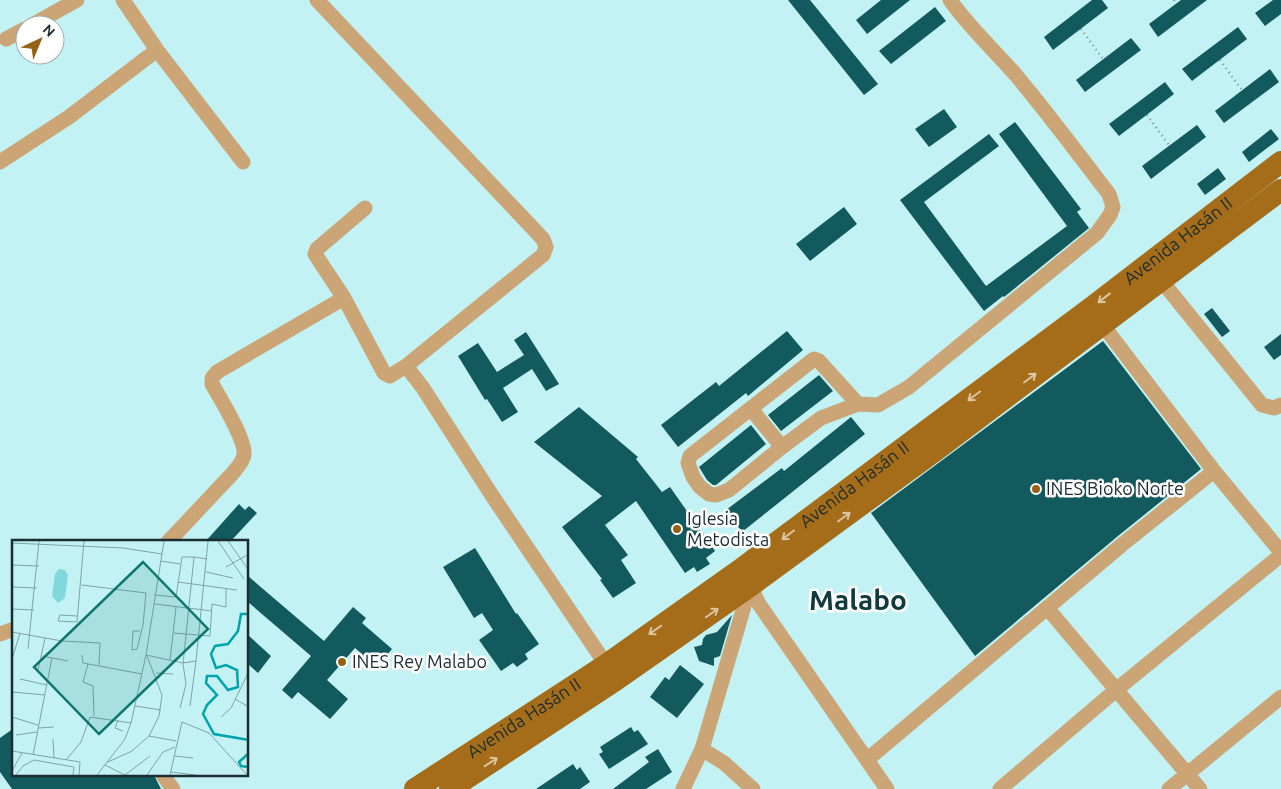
<svg xmlns="http://www.w3.org/2000/svg" width="1281" height="789" font-family="Ubuntu,sans-serif">
  <style>
    .building { fill: #135a5e }
    .lines { fill: none; stroke-linecap: round; stroke-linejoin: round }
    .path { stroke: #749597; stroke-width: 2.5; stroke-dasharray: 1 4; stroke-linecap: butt }
    .minor { stroke: #cba576; stroke-width: 15 }
    .primary { stroke: #a56d19; stroke-width: 22 }
    .oneway { stroke: #dbc5a3 }
    .poi-dot { fill: #956215; stroke: #fff; stroke-width: 2 }
    .labels { text-anchor: middle; stroke-width: 5; stroke-linejoin: round; paint-order: stroke }
    .street-label { font-size: 18px; fill: #1b2d2e; stroke: #fff }
    .poi-label { font-size: 18px; fill: #1b2d2e; stroke: #fff; text-anchor: start }
    .town-label { font-size: 28px; font-weight: bold; fill: #0d3b3e; stroke: #fff }
    .inset-river { fill: none; stroke: #01a4ab; stroke-width: 2.5 }
    .inset-road { fill: none; stroke: #80a3a5; stroke-width: 1 }
    .view { fill: #0f766e; fill-opacity: 0.15; stroke: #0f766e; stroke-width: 2.5 }
    .inset-edge { fill: none; stroke: #1b2d2e; stroke-width: 2.5 }
  </style>
  <rect width="100%" height="100%" fill="#c3f2f4"/>
  <path class="building" d="M788,0H810L878,84L864,95Z
    M881,0H910L867,34L856,20Z
    M1092,0H1102L1108,8L1053,50L1044,37Z
    M1181,0H1207L1158,37L1149,24Z
    M1273,0H1281V14L1265,26L1255,13Z
    M935,7L946,21L891,64L879,51Z
    M1238,27L1247,39L1192,81L1182,69Z
    M1131,38L1141,50L1085,92L1076,80Z
    M1270,69L1279,82L1224,123L1215,111Z
    M1165,82L1174,94L1119,136L1109,124Z
    M944,109L957,127L929,147L915,129Z
    M1015,122L1081,209L1077,212L1089,228L1004,297L1003,296L984,311L900,200L989,134L999,146L924,202L986,286L1067,226L999,134Z
    M1197,125L1206,137L1151,179L1142,166Z
    M1271,129L1279,139L1249,162L1242,152Z
    M1218,168L1226,179L1205,195L1197,184Z
    M844,207L857,224L810,261L796,244Z
    M1212,308L1230,331L1222,337L1204,314Z
    M787,331L803,350L748,396L746,393L678,447L661,425L716,382L719,386Z
    M526,332L559,384L546,391L532,369L503,388L518,412L502,422L487,399L485,400L458,356L478,343L497,372L524,355L514,340Z
    M1281,334V355L1274,360L1264,347Z
    M1103,341L1201,469L1118,536L975,656L871,513Z
    M819,375L833,391L781,431L768,415Z
    M579,407L638,457L636,459L662,492L670,487L715,551L706,558L710,564L697,572L694,567L685,573L636,501L605,525L628,555L621,560L636,583L613,598L600,580L602,579L562,527L602,496L534,442Z
    M851,417L865,434L742,532L726,510L782,468L784,471Z
    M751,425L766,444L716,485H713L707,480L699,467Z
    M239,504L245,510L249,506L257,513L230,542H205Z
    M475,548L516,614L517,613L539,644L525,654L528,659L517,667L513,663L501,671L479,640L493,630L482,613L474,618L443,567Z
    M248,576L324,641L353,607L366,618L362,623L392,649L377,667L355,648L327,680L348,699L330,719L298,692L292,699L282,690L311,656L248,602Z
    M732,615L720,656L714,658V666L699,661L694,647L702,645L703,639L706,635L717,632Z
    M248,635L271,656L258,673L248,664Z
    M680,665L704,684L677,718L650,697L665,677L669,680Z
    M631,727L634,732L638,730L648,744L609,769L599,754L603,752L600,747Z
    M14,728V775H154L161,789H12L0,772V738Z
    M658,749L672,772L646,789H613L649,762L645,757Z
    M573,764L577,770L580,767L590,782L580,789H536Z"/>
  <g class="lines">
    <path class="path" d="M1174,0L1176,3
      M1081,29L1103,59
      M1220,60L1242,90
      M1147,115L1169,145"/>
    <path class="minor" d="M123,0L157,50L243,162
      M317,0L543,239L546,247L543,255L406,366L390,376L384,373L344,298L315,254L317,249L365,208
      M32,25L77,0
      M6,39L25,29
      M0,162L69,117L157,50
      M1156,274L1262,405L1274,408L1281,405
      M1102,324L1214,471L1281,552
      M406,366L423,388L493,497L611,672
      M858,404L819,361L814,359L690,456L688,463L693,477L700,487L709,494L716,495L729,490L782,447L821,418L858,404L878,405L909,387L1097,233L1110,215L1113,207L1109,194C1078,154 1048,113 1015,74C993,49 969,27 950,0
      M751,409L782,447
      M168,542L232,474C236,469 243,462 244,455C246,440 220,398 212,384V378L217,372L344,298
      M746,579L759,604L887,789
      M1048,609L1200,789
      M0,634L14,629
      M702,749L724,763L753,789
      M868,759L1124,543L1214,471
      M163,775L173,789
      M683,789L702,749L750,586
      M1000,789L1116,690L1281,555
      M1169,789L1281,697"/>
    <g class="primary">
      <path id="s1" d="M415,789L606,665L740,570L1091,308L1281,162"/>
      <path d="M450,789L617,679L750,586L933,452L1281,190"/>
    </g>
  </g>
  <defs><path id="oneway-shaft" d="M-6 0H5M1.5-3L5.5 0L1.5 3" fill="none" stroke-width="1.6" stroke-linecap="round" stroke-linejoin="round" transform="scale(1.25)"/></defs>
  <g class="oneway">
    <use href="#oneway-shaft" transform="translate(1104 298) rotate(142)"/>
    <use href="#oneway-shaft" transform="translate(1030 378) rotate(-37)"/>
    <use href="#oneway-shaft" transform="translate(974 396) rotate(143)"/>
    <use href="#oneway-shaft" transform="translate(844 517) rotate(-37)"/>
    <use href="#oneway-shaft" transform="translate(788 535) rotate(143)"/>
    <use href="#oneway-shaft" transform="translate(712 613) rotate(-35)"/>
    <use href="#oneway-shaft" transform="translate(655 630) rotate(145)"/>
    <use href="#oneway-shaft" transform="translate(491 762) rotate(-33)"/>
  </g>
  <g class="poi-dot">
    <circle cx="1036" cy="489" r="5"/>
    <circle cx="677" cy="529" r="5"/>
    <circle cx="342" cy="662" r="5"/>
  </g>
  <g class="labels">
    <g class="street-label">
      <text dy="6" stroke="none"><textPath href="#s1" startOffset="940">Avenida Hasán II</textPath></text>
      <text dy="6" stroke="none"><textPath href="#s1" startOffset="535">Avenida Hasán II</textPath></text>
      <text dy="6" stroke="none"><textPath href="#s1" startOffset="130">Avenida Hasán II</textPath></text>
    </g>
    <g class="poi-label">
      <text x="1046" y="495">INES Bioko Norte</text>
      <text x="687" y="525">Iglesia<tspan x="687" dy="21">Metodista</tspan></text>
      <text x="352" y="668">INES Rey Malabo</text>
    </g>
    <g class="town-label">
      <text x="858" y="610">Malabo</text>
    </g>
  </g>
  <g transform="translate(12 540)">
    <rect width="236" height="236" fill="#c3f2f4"/>
    <path d="M47,29L53,30L56,35L53,58L46,63L40,56L43,34Z" fill="#81d8dc"/>
    <path class="inset-river" d="M237,74H229L226,91L216,104L203,106L199,114L204,128L214,125L225,130L226,147L216,150L205,136H195L194,143L205,155L195,165L191,174L202,194L237,200M237,213L227,222L229,226L237,227"/>
    <path class="inset-road" d="M206,1L232,39M216,1L236,29M0,3L111,8L150,14M149,21L168,24M0,25L27,26M214,27L237,14M194,32L221,38M166,42L225,50M70,45L134,53L131,85L125,109L120,110L121,91H128M0,47L25,48M142,55L164,57L170,17H182M143,64L200,71M0,69L22,70M65,76L48,75L46,81L65,82L72,1M0,92L50,101L88,103L87,125M161,93L198,96L200,64L214,67V48M16,109L27,1M70,115L71,123L130,134M134,115L171,123L184,121L196,1M1,116L8,93M30,116L56,121M135,116L150,155L147,176L137,196M158,120L164,67M76,124L71,142L81,146L82,176M26,130L33,98M144,133L161,134M8,139L35,145M0,152L33,155M223,159L237,167M123,166L149,170M178,166L184,121M168,168L174,144L171,124L182,17L195,19M0,177L26,185M209,177L219,168L237,131M106,180L103,188L111,191M26,188L42,187M4,195L25,192M41,199L42,218M0,211L68,222L67,235M21,215L40,118M162,216L181,218M54,220L69,202L78,177L119,183M96,222L120,211L137,196L164,201M93,225L113,235L138,216M0,231L10,213M159,232L184,235M4,235L11,226L22,220L62,227L61,235M85,235L113,199L119,183L134,115L152,1M135,235L151,212L163,207M158,235L170,182L197,193L235,235"/>
    <path class="view" d="M131,22L196,89L87,194L22,127Z"/>
    <rect width="236" height="236" class="inset-edge"/>
  </g>
  <g transform="translate(40 40) rotate(44)"><circle r="24" fill="#ffffff" stroke="#a4abab"/>
  <path d="M0-4L9 19L0 12L-9 19Z" fill="#956215"/>
  <text y="-8" font-size="14" font-weight="bold" text-anchor="middle" fill="#1b2d2e">N</text>
  </g>
</svg>
